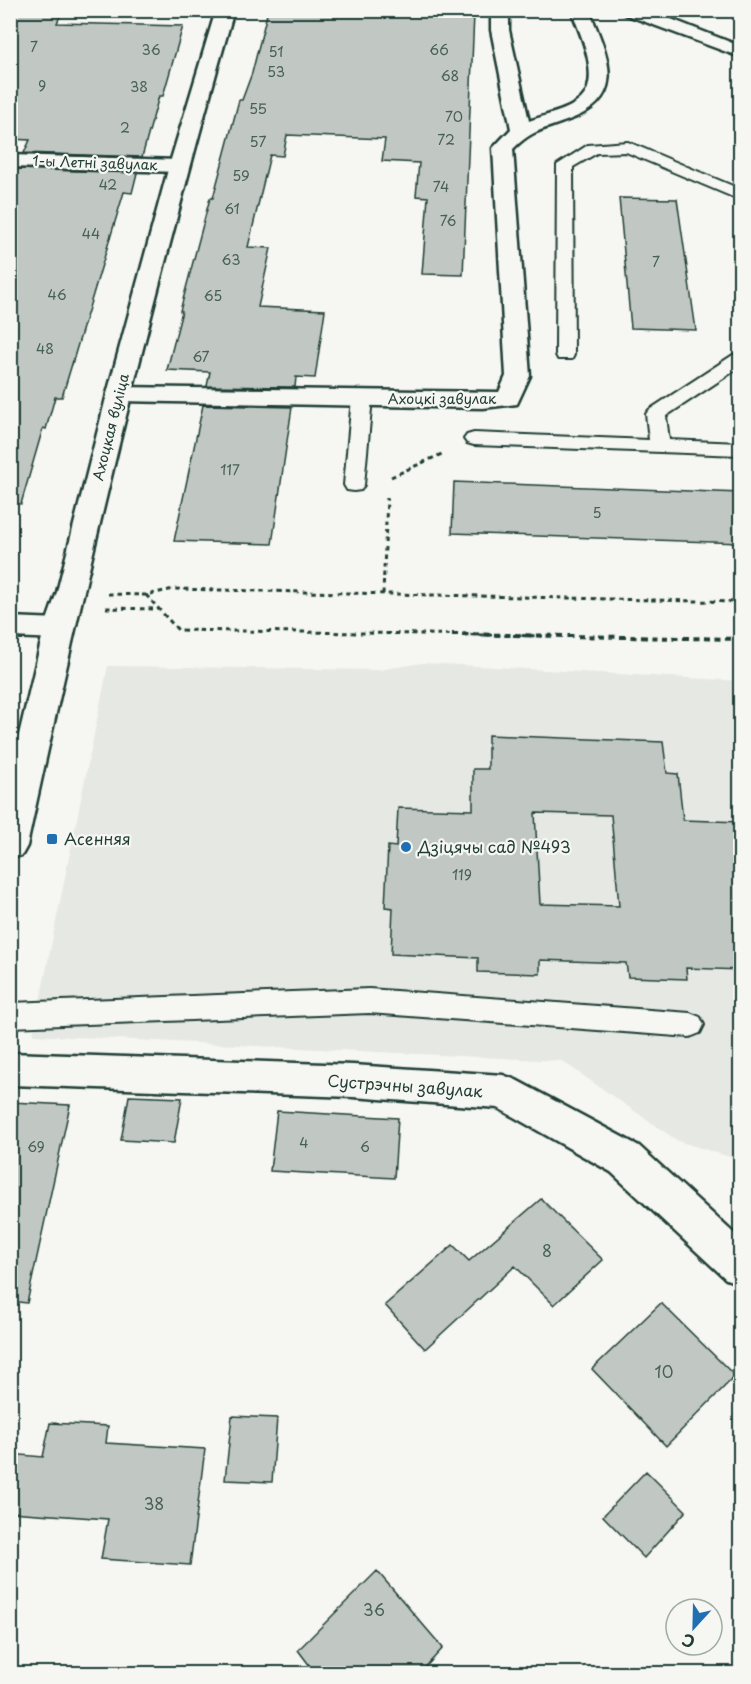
<svg xmlns="http://www.w3.org/2000/svg" width="751" height="1684" font-family="'Playpen Sans',sans-serif">
  <style>
    .built { fill: #e6e8e4 }
    .building { fill: #c1c8c3; stroke: #1f3d34; stroke-width: 1.5; fill-rule: evenodd }
    .lines { fill: none; stroke-linecap: round; stroke-linejoin: round }
    .service-casing { stroke: #1f3d34; stroke-width: 4 }
    .minor-casing { stroke: #1f3d34; stroke-width: 5 }
    .tertiary-casing { stroke: #1f3d34; stroke-width: 5 }
    .secondary-casing { stroke: #1f3d34; stroke-width: 5 }
    .path-far1 { stroke: #1f3d34; stroke-width: 3; stroke-dasharray: 4.5 4; stroke-linecap: butt }
    .path { stroke: #1f3d34; stroke-width: 4; stroke-dasharray: 6 4.5; stroke-linecap: butt }
    .service { fill: #f6f6f2; fill-rule: evenodd }
    .minor { fill: #f6f6f2; fill-rule: evenodd }
    .tertiary { fill: #f6f6f2; fill-rule: evenodd }
    .secondary { fill: #f6f6f2; fill-rule: evenodd }
    .poi-dot { fill: #1f6fb2; stroke: #f6f6f2; stroke-width: 2 }
    .labels { text-anchor: middle; stroke-width: 4.5; stroke-linejoin: round; paint-order: stroke }
    .number-label { font-size: 14px; fill: #486058 }
    .far-street-label { font-size: 14px; fill: #1f3d34; stroke: #f6f6f2 }
    .poi-label { font-size: 16px; fill: #1f3d34; stroke: #f6f6f2; text-anchor: start }
    .street-label { font-size: 16px; fill: #1f3d34; stroke: #f6f6f2 }
    .near-number-label { font-size: 16px; fill: #486058 }
  </style>
  <rect width="100%" height="100%" fill="#f6f6f2"/>
  <filter id="ink" filterUnits="userSpaceOnUse"><feTurbulence type="fractalNoise" baseFrequency=".0167" numOctaves="2"/><feDisplacementMap in="SourceGraphic" scale="12" xChannelSelector="R" yChannelSelector="G"/><feConvolveMatrix kernelMatrix="1 2 1 2 8 2 1 2 1" color-interpolation-filters="sRGB"/></filter>
  <g filter="url(#ink)">
    <path class="built" d="M423,663L740,681V1160L678,1141L562,1061L33,1035L108,666L379,670Z"/>
    <path class="building" d="M10,10H63L57,23L183,26L163,96H159L142,157L24,153L30,140L10,139Z
      M268,10H425V12L474,14L463,275L422,274L428,197L416,196L419,163L382,161L385,139L287,135L283,156L270,155L248,247L271,248L258,307L325,310L315,378L296,377L295,387L207,386L210,372L167,370L182,311H180L210,198H213L239,100H242L252,73Z
      M18,169L137,173L132,193L124,192L62,397H55L46,429L43,428L21,504L10,503V189Z
      M619,198L677,199L696,330L631,328Z
      M203,405L292,407L272,544L174,541Z
      M454,482L741,493V543L452,533Z
      M488,735L663,742L667,773L678,774L683,820L741,822V970L686,968L687,979L628,977L626,963L540,960V974L478,972V958L391,954L393,908L385,907L388,846L396,847L398,808L473,810V769H488ZM535,813L611,815L619,906L540,904Z
      M129,1096L182,1098L174,1143L121,1140Z
      M10,1102L70,1105L27,1303L10,1301Z
      M277,1111L398,1118L394,1178L270,1171Z
      M541,1199L603,1260L554,1305L515,1266L425,1349L385,1305L453,1245L469,1261Z
      M661,1303L735,1376L666,1446L592,1369Z
      M232,1416L277,1418L272,1482L225,1480Z
      M50,1423L108,1426L106,1443L205,1449L190,1565L101,1559L108,1519L10,1512V1454L43,1457Z
      M646,1471L686,1511L644,1558L603,1516Z
      M377,1571L443,1648L419,1674H316L298,1650Z"/>
    <g class="lines">
      <defs>
        <path id="service" d="M628,142L740,189V200L626,152L597,153L573,167L574,355L572,359H558L556,355L557,165L588,145Z
          M740,353V367L666,416L669,440L740,443V455L474,445L467,443L464,439L467,435L474,433L649,440L646,414L649,410L733,355Z
          M362,392L369,394L372,398L364,485L361,490L354,491L347,490L344,485L352,398L355,394Z
          M369,989L690,1013L700,1017L704,1025L700,1033L690,1037L369,1013L10,1027V1003Z"/>
        <path id="minor" d="M491,10H509V30L529,121C545,115 568,111 581,99C602,80 580,32 571,10H589C609,59 629,99 566,121C542,130 532,130 513,149L530,376L517,404L483,408L119,401L110,399L107,394L110,389L119,387L499,392L506,376L493,148L511,129L491,30Z
          M10,155L179,160L186,162L189,166L186,170L179,172L10,167Z
          M10,617L59,619L69,622L74,629L69,636L59,639L10,637Z
          M10,1053L353,1065L503,1075L516,1080L639,1146L740,1239V1284L726,1279L611,1172L498,1108L353,1097L10,1085Z"/>
        <path id="tertiary" d="M216,10H234C155,286 87,566 27,846L22,855L10,859V773L44,629L57,592L107,394L169,166Z"/>
        <path id="secondary" d="M621,10H648L740,46V57L624,14Z"/>
      </defs>
      <use href="#service" class="service-casing"/>
      <use href="#minor" class="minor-casing"/>
      <use href="#tertiary" class="tertiary-casing"/>
      <use href="#secondary" class="secondary-casing"/>
      <path class="path-far1" d="M391,477L444,453
        M108,594L146,595L174,589L740,602
        M383,594L387,498
        M146,595L178,630L546,636
        M106,608L158,609"/>
      <path class="path" d="M452,634L740,639"/>
      <use href="#service" class="service"/>
      <use href="#minor" class="minor"/>
      <use href="#tertiary" class="tertiary"/>
      <use href="#secondary" class="secondary"/>
    </g>
  </g>
  <g class="poi-dot">
    <rect x="46" y="833" width="12" height="12" rx="3"/>
    <circle cx="406" cy="847" r="6"/>
  </g>
  <g class="labels">
    <g class="number-label">
      <text x="34" y="52">7</text>
      <text x="151" y="55">36</text>
      <text x="439" y="55">66</text>
      <text x="276" y="57">51</text>
      <text x="276" y="77">53</text>
      <text x="450" y="81">68</text>
      <text x="42" y="91">9</text>
      <text x="139" y="92">38</text>
      <text x="258" y="114">55</text>
      <text x="454" y="122">70</text>
      <text x="125" y="133">2</text>
      <text x="446" y="145">72</text>
      <text x="258" y="147">57</text>
      <text x="241" y="181">59</text>
      <text x="108" y="190">42</text>
      <text x="441" y="192">74</text>
      <text x="232" y="214">61</text>
      <text x="448" y="226">76</text>
      <text x="91" y="239">44</text>
      <text x="231" y="265">63</text>
      <text x="656" y="267">7</text>
      <text x="57" y="300">46</text>
      <text x="213" y="301">65</text>
      <text x="45" y="354">48</text>
      <text x="201" y="362">67</text>
      <text x="230" y="475">117</text>
      <text x="597" y="518">5</text>
      <text x="462" y="880">119</text>
      <text x="304" y="1148">4</text>
      <text x="36" y="1152">69</text>
      <text x="365" y="1152">6</text>
    </g>
    <g class="far-street-label">
      <text transform="translate(95 163) rotate(2)" y="5">1-ы Летні завулак</text>
      <text x="442" y="404">Ахоцкі завулак</text>
      <text transform="translate(111 427) rotate(-76)" y="5">Ахоцкая вуліца</text>
    </g>
    <g class="poi-label">
      <text x="64" y="845">Асенняя</text>
      <text x="418" y="853">Дзіцячы сад №493</text>
    </g>
    <g class="street-label">
      <text transform="translate(405 1086) rotate(4)" y="6">Сустрэчны завулак</text>
    </g>
    <g class="near-number-label">
      <text x="547" y="1257">8</text>
      <text x="664" y="1378">10</text>
      <text x="154" y="1510">38</text>
      <text x="374" y="1616">36</text>
    </g>
  </g>
  <rect width="751" height="1684" fill="none" stroke="#f6f6f2" stroke-width="36"/>
  <rect x="18" y="18" width="715" height="1648" fill="none" stroke="#1f3d34" stroke-width="2" filter="url(#ink)"/>
  <g transform="translate(694 1627) rotate(202)"><circle r="28" fill="#f6f6f2" stroke="#a0aca6" stroke-width="1.5"/>
  <path d="M0-4.5L10 22L0 15L-10 22Z" fill="#1f6fb2"/>
  <text y="-9" font-size="16" font-weight="bold" text-anchor="middle" fill="#1f3d34">С</text>
  </g>
</svg>
